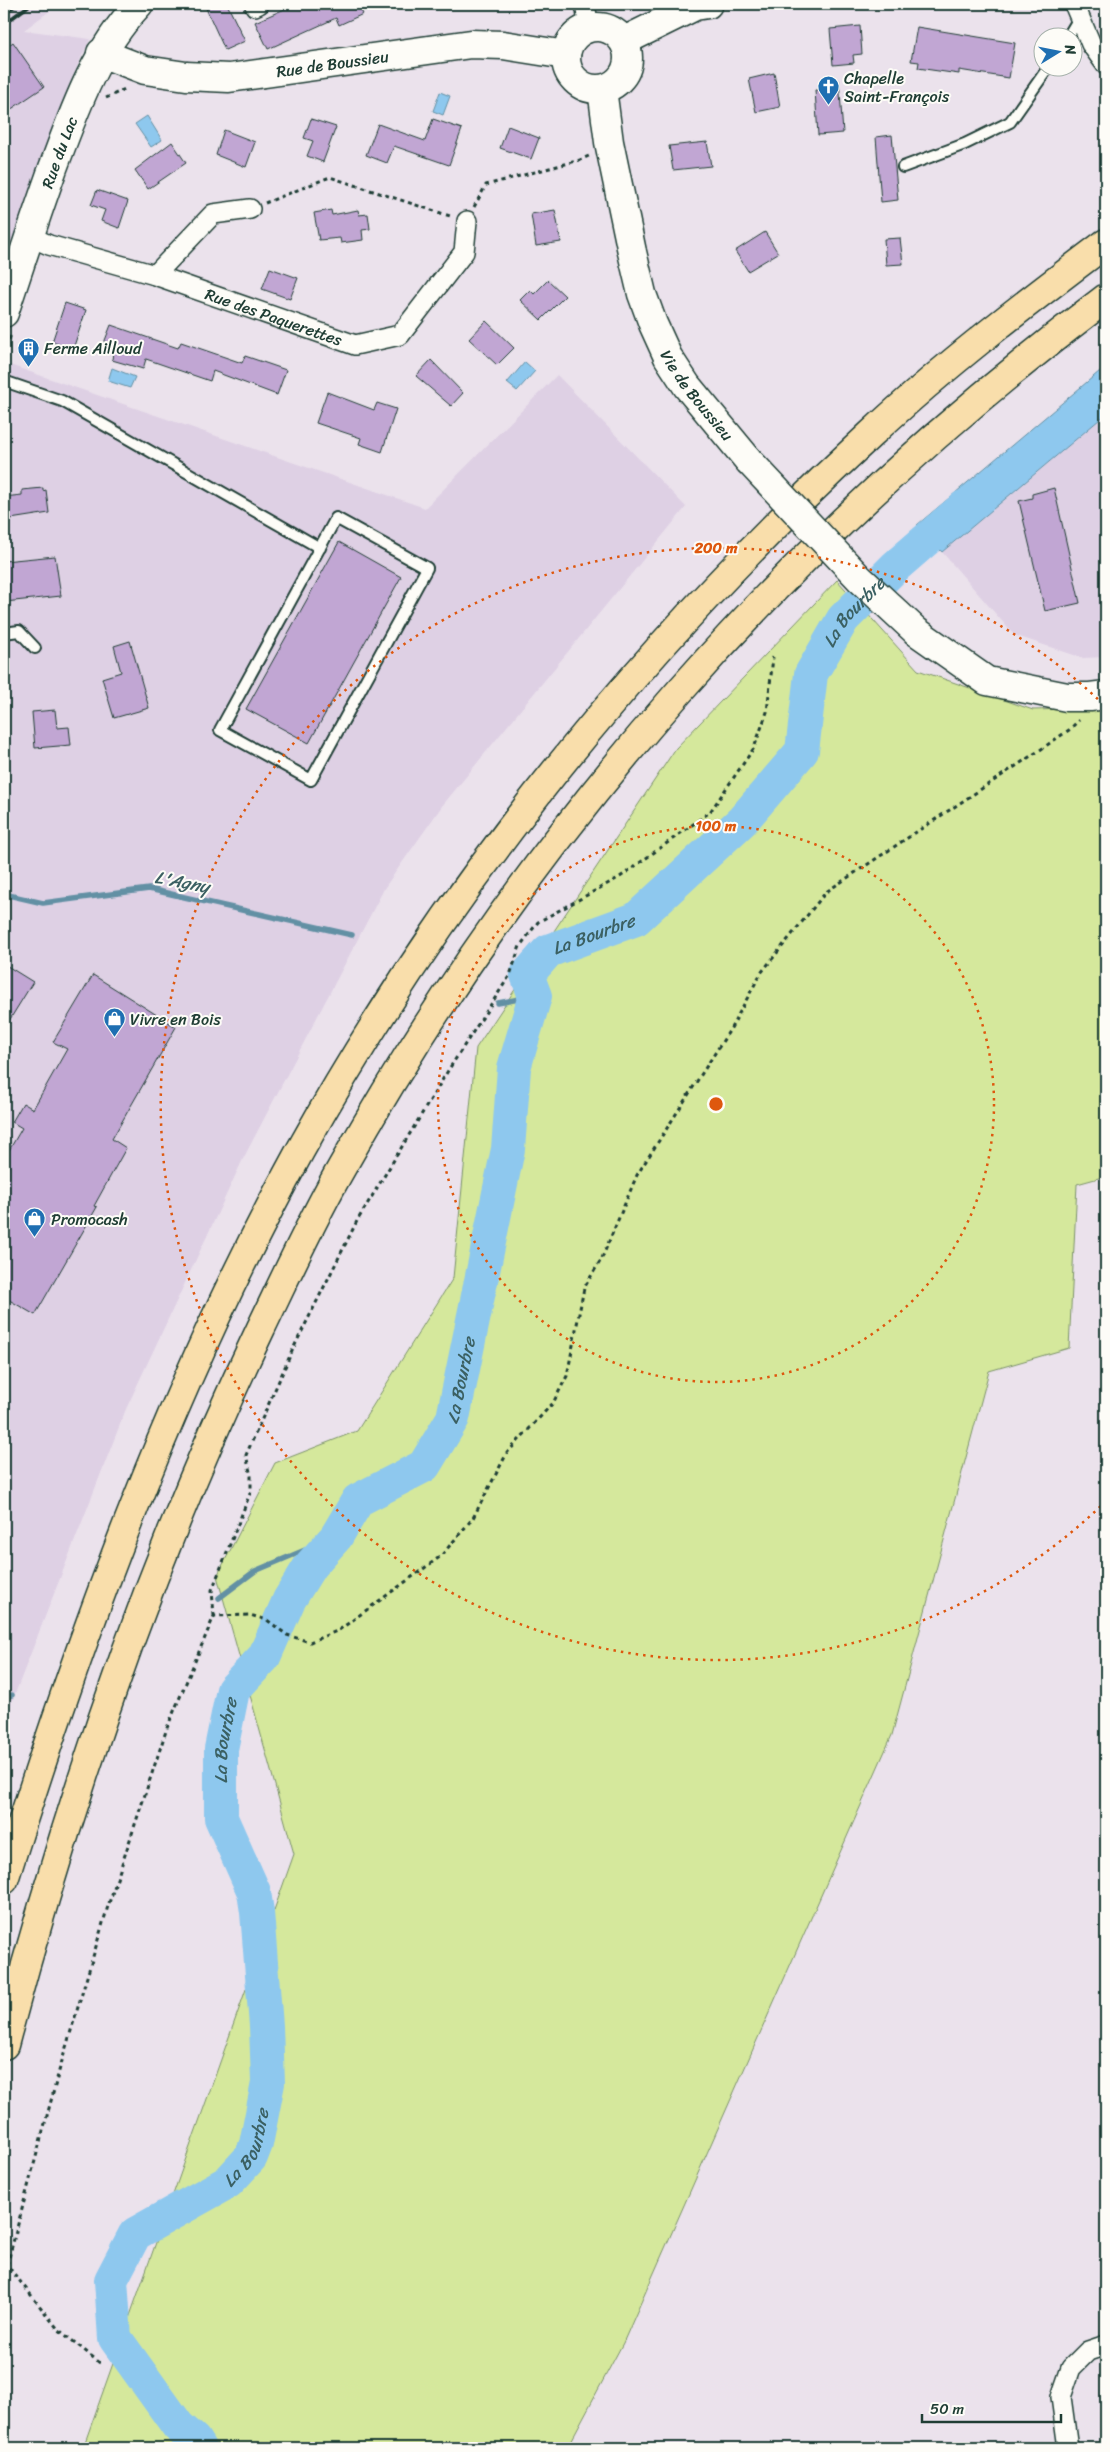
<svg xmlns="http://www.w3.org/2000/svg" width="1110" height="2452" font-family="Sriracha,sans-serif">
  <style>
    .built { fill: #ded0e4 }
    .green { fill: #d5e89c; stroke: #7a9268 }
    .water { fill: #8ec8ee; stroke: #6290a4 }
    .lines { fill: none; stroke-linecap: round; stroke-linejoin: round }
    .stream { stroke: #6290a4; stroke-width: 5.5 }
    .river { stroke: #8ec8ee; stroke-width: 34 }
    .building { fill: #c1a6d3; stroke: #1f3d34 }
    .lane-casing { stroke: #1f3d34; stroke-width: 14 }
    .street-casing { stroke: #1f3d34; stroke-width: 22 }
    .secondary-casing { stroke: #1f3d34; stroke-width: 31 }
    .highway-casing { stroke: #1f3d34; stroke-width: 31 }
    .path { stroke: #1f3d34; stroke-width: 3; stroke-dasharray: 4 4; stroke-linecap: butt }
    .lane { stroke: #fdfcf7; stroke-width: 10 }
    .street { stroke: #fdfcf7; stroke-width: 19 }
    .secondary { stroke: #fdfcf7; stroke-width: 28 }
    .highway { stroke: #f9deab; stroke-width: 28 }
    .rail { stroke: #1f3d34; stroke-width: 4 }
    .secondary-bridge-casing { stroke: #1f3d34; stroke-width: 31; stroke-linecap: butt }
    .secondary-bridge { stroke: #fdfcf7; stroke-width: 28 }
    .ring { fill: none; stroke: #de580e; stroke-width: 2.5; stroke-dasharray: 2.5 5 }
    .labels { text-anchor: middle; stroke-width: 4; stroke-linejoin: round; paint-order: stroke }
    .street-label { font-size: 16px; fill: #1f3d34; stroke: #fdfcf7 }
    .poi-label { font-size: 16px; fill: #1f3d34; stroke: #fdfcf7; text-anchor: start }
    .water-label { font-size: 18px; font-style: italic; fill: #3b6062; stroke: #fdfcf7 }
    .centre { fill: #de580e; stroke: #fdfcf7; stroke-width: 2.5 }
    .ring-label { font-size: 15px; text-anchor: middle; font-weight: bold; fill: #de580e; stroke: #fdfcf7; stroke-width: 4; stroke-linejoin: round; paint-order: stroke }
  </style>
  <rect width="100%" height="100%" fill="#ebe2ec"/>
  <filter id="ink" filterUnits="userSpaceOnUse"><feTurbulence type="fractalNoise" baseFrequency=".02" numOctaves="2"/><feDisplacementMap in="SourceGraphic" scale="10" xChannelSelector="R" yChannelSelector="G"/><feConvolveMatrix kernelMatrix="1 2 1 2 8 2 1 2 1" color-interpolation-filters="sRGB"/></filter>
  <g filter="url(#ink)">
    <path class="built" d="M4,4H59L24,30L90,39L73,75L4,269Z
      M4,363L425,508L557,375L686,507L442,806L385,887L243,1159L126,1409L4,1722Z
      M1106,414V657L1083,658L1014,635L942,552Z"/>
    <path class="green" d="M837,580L918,670L1033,710L1106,708V1176L1077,1184L1069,1348L989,1371L892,1735L623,2343L567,2448H83L294,1854L217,1576L275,1463L357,1431L453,1278L476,1048L676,748Z"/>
    <path class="water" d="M440,92L450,96L443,115L433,111Z
      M147,116L162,140L151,147L135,124Z
      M525,362L535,371L517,391L507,383Z
      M1106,366V414L942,552L917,525Z
      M112,368L135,377L130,388L108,381Z"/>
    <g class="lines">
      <path class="stream" d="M4,894L43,903L149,889L352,935
        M498,1003L535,996
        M219,1598L255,1571L336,1537
        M4,1698L12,1695"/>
      <path class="river" id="s1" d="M199,2448L194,2440L178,2426L115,2338L111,2280L135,2234L228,2182L251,2157L256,2144L268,2083L266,2026L257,1912L254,1892L221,1818V1749L233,1690L264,1657L289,1600L310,1566L336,1537L358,1500L424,1466L453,1418L508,1149L514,1068L535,996L527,975L548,951L636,919L742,821L802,751L811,674L843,619L896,566L964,507"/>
    </g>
    <path class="building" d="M204,4H227L245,41L225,50Z
      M296,4H366L359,7L363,14L339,25L336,18L268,49L255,22Z
      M860,26L862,54L853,55L854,63L833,65L830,29Z
      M917,27L1015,43L1009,78L959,70V74L918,68L919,62L911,61Z
      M13,42L44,87L4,114V49Z
      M774,73L780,107L756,112L749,79Z
      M839,80L843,133L818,135L815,90H823L822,82Z
      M311,119L336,127L323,162L307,156L313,141L304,138Z
      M433,119L462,129L449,165L394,146L387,163L366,155L378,124L425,141Z
      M508,126L539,138L531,159L500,148Z
      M224,130L255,142L246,167L216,155Z
      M892,135L898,200L881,202L876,137Z
      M172,142L186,163L148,189L135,170Z
      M707,142L711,166L673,170L669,146Z
      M97,190L128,201L119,228L101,221L105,210L91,205Z
      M331,210L332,215L358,210L359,215L368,214L370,229L362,230L363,240L341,243L340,238L319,240L314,213Z
      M555,210L561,242L536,246L531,214Z
      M765,232L778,253L748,271L735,251Z
      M900,238L903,264L886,265L884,239Z
      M270,268L298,278L290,299L262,289Z
      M548,280L565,296L541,320L520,300L530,290L534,294Z
      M65,303L86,310L73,349L52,342Z
      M486,321L514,348L497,365L469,339Z
      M111,325L178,348L181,342L242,363L245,356L286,370L277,395L213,371L210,381L146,359L143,369L112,360L113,352L102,348Z
      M431,360L463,393L451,406L416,376Z
      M327,392L374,410L377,403L396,409L382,452L359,444L361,438L316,423Z
      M43,488V491L46,490L49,513L4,520V497L22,495V490Z
      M1054,488L1080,603L1045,611L1019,501L1032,498V494Z
      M339,542L401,577L309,743L246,709Z
      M55,556L61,596L5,602L4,561Z
      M130,641L149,708L114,718L102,678L121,672L114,646Z
      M55,710L57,728L69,727L71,745L35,748L32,712Z
      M4,964L33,982L4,1029Z
      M93,975L176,1027L112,1139L126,1148L94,1206L97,1207L35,1315L4,1297V1176L9,1166L4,1163V1159L22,1128L12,1122L23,1103L33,1109L67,1049L53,1042Z"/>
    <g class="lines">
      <defs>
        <path id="lane" d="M1067,38L1079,18
          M903,167L965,144L1010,122L1048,68
          M4,381L62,401L320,548
          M336,518L427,568L311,780L220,730Z
          M4,633L19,631L35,648"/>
        <g id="street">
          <path d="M585,4L589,28"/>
          <path d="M1074,4L1091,44L1106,65"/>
          <path d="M255,6L259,4"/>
          <path id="s2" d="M29,236L49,245L155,275L355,345L400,335L464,252L467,221"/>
          <path d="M155,275L213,214L250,209"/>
          <path d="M1068,2448L1061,2397L1071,2368L1088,2351L1106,2345"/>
        </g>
        <g id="secondary">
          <circle cx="597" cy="58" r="31"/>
          <path d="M624,41L695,6L708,4"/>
          <path id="s3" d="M101,53L145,70L186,76L229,78L471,44L503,45L566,55"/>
          <path id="s4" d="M602,89L609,142L632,252L642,294L653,324L668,357L687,386L749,461"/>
          <path id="s5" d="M4,313C20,264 36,216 53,168C75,109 95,51 139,4"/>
          <path d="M917,632L987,681L1067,697H1090L1106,695"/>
        </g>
        <path id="highway" d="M4,1880C82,1630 173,1382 300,1151C449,882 645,642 871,434C945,365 1025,304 1106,243
          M4,2045C69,1799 151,1558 261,1328C287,1274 312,1219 342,1167C534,825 793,533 1106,298"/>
      </defs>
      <use href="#lane" class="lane-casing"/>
      <use href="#street" class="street-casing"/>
      <use href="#secondary" class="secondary-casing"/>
      <use href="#highway" class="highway-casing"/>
      <path class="path" d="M106,98L127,88
        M265,203L330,177L450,216
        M474,207L486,185L580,160L591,155
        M4,355L11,334
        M214,1616L212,1590L251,1491V1476L246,1455L293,1349L357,1221L449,1069L510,975L520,946L538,922L620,877L710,812L754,748L767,712L773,657
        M4,2273L7,2265
        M100,2363L58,2329L7,2265L59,2071L108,1906L167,1728L214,1616L250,1615L267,1620L287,1635L310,1642L339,1630L441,1556L473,1518L507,1453L553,1403L567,1376L584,1288L602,1258L637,1175L731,1028L761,973L826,892L1037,752L1069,730L1079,720"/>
      <use href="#lane" class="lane"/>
      <use href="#street" class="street"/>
      <use href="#secondary" class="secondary"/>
      <use href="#highway" class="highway"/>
      <path class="rail" d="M4,13L17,4
        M4,24L31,4"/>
      <defs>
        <path id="secondary-bridge" d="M749,461L859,578L917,632"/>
      </defs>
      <use href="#secondary-bridge" class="secondary-bridge-casing"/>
      <use href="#secondary-bridge" class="secondary-bridge"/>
    </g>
  </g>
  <g class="ring">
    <circle cx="716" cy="1104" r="278"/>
    <path d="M1106 1501A556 556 0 1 1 1106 707"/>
  </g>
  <defs>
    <symbol id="church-pin" viewBox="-11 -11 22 30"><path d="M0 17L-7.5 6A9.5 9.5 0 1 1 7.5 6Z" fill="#1f6fb2" stroke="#fdfcf7"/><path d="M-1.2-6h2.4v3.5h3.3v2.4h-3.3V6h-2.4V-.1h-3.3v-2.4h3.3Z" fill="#fff"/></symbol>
    <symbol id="building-pin" viewBox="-11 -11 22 30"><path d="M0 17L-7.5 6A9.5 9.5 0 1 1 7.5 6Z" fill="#1f6fb2" stroke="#fdfcf7"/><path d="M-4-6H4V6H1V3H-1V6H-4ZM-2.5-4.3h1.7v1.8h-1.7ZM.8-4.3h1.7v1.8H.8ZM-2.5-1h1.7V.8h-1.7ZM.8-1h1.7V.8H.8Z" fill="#fff"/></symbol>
    <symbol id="shop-pin" viewBox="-11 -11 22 30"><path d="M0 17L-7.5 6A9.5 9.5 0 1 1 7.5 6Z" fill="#1f6fb2" stroke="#fdfcf7"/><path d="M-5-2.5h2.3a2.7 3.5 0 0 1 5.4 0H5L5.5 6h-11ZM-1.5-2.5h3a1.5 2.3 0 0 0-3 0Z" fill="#fff"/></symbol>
  </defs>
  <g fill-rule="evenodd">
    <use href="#church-pin" x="816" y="74" width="25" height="34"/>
    <use href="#building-pin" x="16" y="336" width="25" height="34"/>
    <use href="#shop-pin" x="102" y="1006" width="25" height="34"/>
    <use href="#shop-pin" x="22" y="1206" width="25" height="34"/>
  </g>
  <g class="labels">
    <g class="street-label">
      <text dy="6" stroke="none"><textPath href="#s3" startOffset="236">Rue de Boussieu</textPath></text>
      <text dy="6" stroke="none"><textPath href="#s5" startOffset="170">Rue du Lac</textPath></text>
      <text dy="6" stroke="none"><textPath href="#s2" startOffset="258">Rue des Paquerettes</textPath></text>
      <text dy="6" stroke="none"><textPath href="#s4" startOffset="325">Vie de Boussieu</textPath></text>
    </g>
    <g class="poi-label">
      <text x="844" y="84">Chapelle<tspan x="844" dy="18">Saint-François</tspan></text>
      <text x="44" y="354">Ferme Ailloud</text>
      <text x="130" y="1025">Vivre en Bois</text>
      <text x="51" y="1225">Promocash</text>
    </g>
    <g class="water-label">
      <text dy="6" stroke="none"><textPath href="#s1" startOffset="2196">La Bourbre</textPath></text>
      <text transform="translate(182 882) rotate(11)" y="6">L'Agny</text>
      <text dy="6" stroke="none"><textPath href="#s1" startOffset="1761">La Bourbre</textPath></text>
      <text dy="6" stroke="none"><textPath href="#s1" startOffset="1266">La Bourbre</textPath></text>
      <text dy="6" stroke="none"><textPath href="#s1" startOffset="816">La Bourbre</textPath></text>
      <text dy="6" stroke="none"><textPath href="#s1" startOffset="396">La Bourbre</textPath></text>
    </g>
  </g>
  <circle cx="716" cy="1104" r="8" class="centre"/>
  <g class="ring-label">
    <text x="716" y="553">200 m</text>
    <text x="716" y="831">100 m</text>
  </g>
  <rect width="1110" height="2452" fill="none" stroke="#fdfcf7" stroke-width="20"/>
  <rect x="10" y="10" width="1090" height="2432" fill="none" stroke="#1f3d34" stroke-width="2" filter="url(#ink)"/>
  <g transform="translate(1058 52) rotate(80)"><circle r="24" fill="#fdfcf7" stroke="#a4b0a9"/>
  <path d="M0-4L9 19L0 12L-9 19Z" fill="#1f6fb2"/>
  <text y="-8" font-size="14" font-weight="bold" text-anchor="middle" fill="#1f3d34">N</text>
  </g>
  <path d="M922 2414v8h139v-8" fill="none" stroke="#1f3d34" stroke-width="2.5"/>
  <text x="930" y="2414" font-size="15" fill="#1f3d34" stroke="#fdfcf7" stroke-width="4" paint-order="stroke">50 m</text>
</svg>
